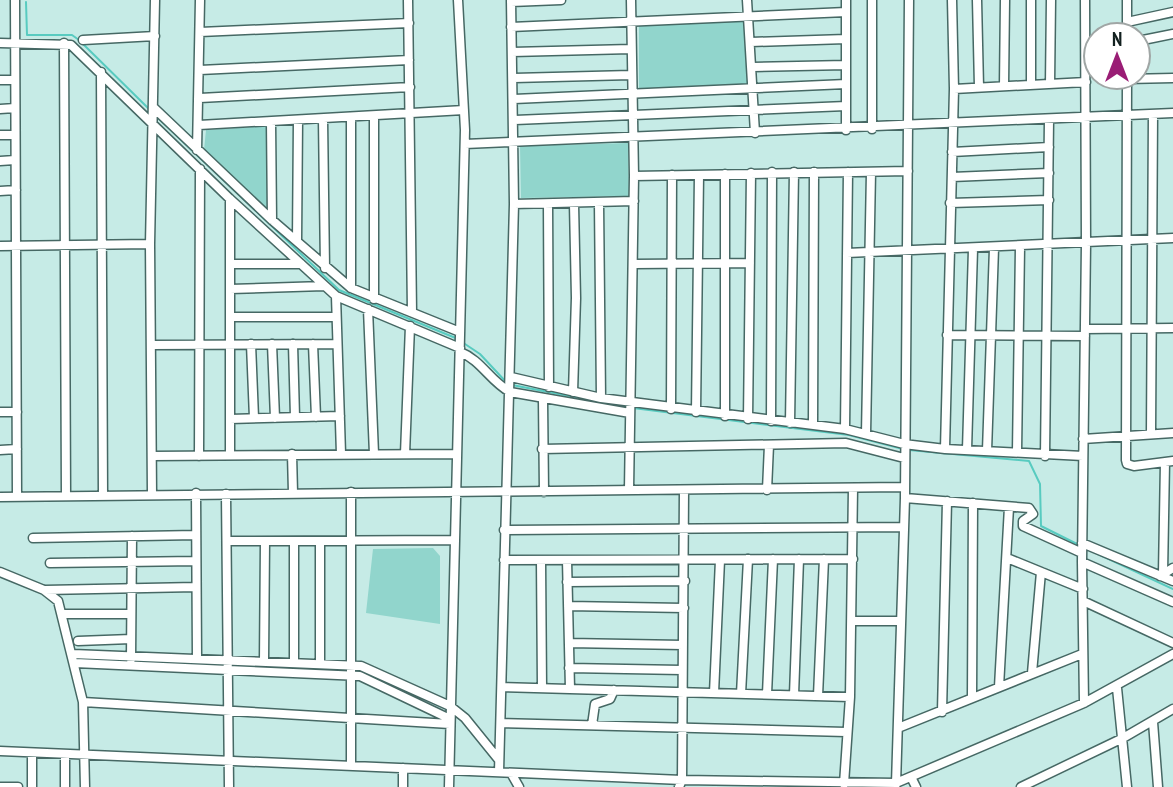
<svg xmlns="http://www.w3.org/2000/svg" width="1173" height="787" font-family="'PT Sans Narrow',sans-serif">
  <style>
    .green { fill: #91d5cc }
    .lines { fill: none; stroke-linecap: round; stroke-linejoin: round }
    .stream { stroke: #58cbc0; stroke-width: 2 }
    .minor-casing { stroke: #466864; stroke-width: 11 }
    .minor { stroke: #fff; stroke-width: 8 }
  </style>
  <rect width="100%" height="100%" fill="#c6ebe6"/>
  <path class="green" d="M745,19L749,85L639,90V26Z
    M269,126L271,212L204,150L206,130Z
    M628,143L629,196L521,198L520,146Z
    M433,548L440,556V624L366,613L373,549Z"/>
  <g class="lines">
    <path class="stream" d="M26,2L27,35H72L79,40
      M83,44L148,108
      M157,117L339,290L458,339
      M462,342L480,354L507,383
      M512,385L627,407
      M633,408L849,435L903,449
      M909,450L1029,461L1040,484L1041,526L1077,544
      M1098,554L1173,589"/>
    <defs>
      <path id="minor" d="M15,0L17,496
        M408,0L412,312
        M747,0L755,133
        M872,0V129
        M977,0L979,87
        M1031,0V85
        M1085,0L1086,244L1082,562L1173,602
        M1127,0V22L1173,12
        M511,2L561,0
        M1127,22V35
        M511,27L846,12
        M200,32L409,23
        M83,40L155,36
        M1138,41L1173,34
        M751,42L846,39
        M0,43L71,45L230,199L336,296L460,348
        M64,43L66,496
        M512,52L631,49
        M753,67L846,65
        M200,70L409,60
        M101,72L103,496
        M1127,77L1126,460L1127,464L1134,466L1173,461
        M514,78L631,75
        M1127,79L1173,78
        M0,80H15
        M1050,84L1051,0
        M1004,86L1005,0
        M954,89L1086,82
        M200,98L410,87
        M514,99L846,84
        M153,107L272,220L351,288L460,332
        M0,109L15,108
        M374,116V299
        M351,117V288
        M323,119L325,268
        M515,120L846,106
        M271,122L272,220
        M199,125L464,110
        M846,130V0
        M0,135H15
        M465,144L1173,113
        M197,150L200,0
        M952,152L1049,147
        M0,161L15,160
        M725,174V416
        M634,176L908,171
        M952,177L1049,173
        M0,191L16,190
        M230,199V455
        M599,203L601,398
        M950,203L1049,200
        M514,204L634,201
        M548,204L549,387
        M297,241L298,120
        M0,246L150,244
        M847,253L1173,238
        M231,264H301
        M634,264L750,263
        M230,289L324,286
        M336,296L341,454
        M368,309L374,454
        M230,317H336
        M1085,329L1173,328
        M947,335L1085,336
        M251,344L254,418
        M272,344L275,418
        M293,344L295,417
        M313,344L316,417
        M151,345L337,344
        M460,352C481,360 490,381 510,392L630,413
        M511,377L601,398L845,429L904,444L945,449L1083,456
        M573,392L576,298L574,204
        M543,400L544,492
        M671,409L672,175
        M0,412H17
        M696,412L699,175
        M230,419L340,416
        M748,419L751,173
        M771,421L772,172
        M790,423L794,172
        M813,425L814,172
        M845,429L848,172
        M866,434L871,172
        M1151,434L1153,114
        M1083,439L1173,433
        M542,449L846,443L904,458
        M945,449L954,89L952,0
        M0,450L17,449
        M967,450L973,249
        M987,451L994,248
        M1017,452L1020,247
        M292,454L293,493
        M405,454L410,326
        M152,456L457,454
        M199,456L200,169
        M1045,456L1049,120
        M629,490L634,176L631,0
        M767,490L769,445
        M196,493L197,658
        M152,494L150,244L155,0
        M226,494L229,787
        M0,497L904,487
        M905,498L1029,508L1033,514L1023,521V526L1082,553
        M504,530L904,527
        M33,538L196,535
        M229,541L455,540
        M294,541V662
        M320,541V663
        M1082,543L1173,581
        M1007,558L1083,589
        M504,560L853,559
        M567,560L570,689
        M541,561L542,688
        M1082,562L1084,703
        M50,563L196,561
        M0,572L44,590L58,601L83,702
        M1163,574L1165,462
        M1160,576L1173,568
        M567,582L685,581
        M45,590L196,587
        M1083,601L1173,643
        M568,606L684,608
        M63,614H131
        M852,621H901
        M78,641L131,639
        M569,643L683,645
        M73,654L361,666L450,706L465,718L499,760
        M131,659L132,536
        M264,661L265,541
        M75,663L360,676L450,719
        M569,668L682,670
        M1032,673L1041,572
        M502,687L850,697
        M999,687L1009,507
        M1117,688L1127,787
        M714,693L720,560
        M741,694L748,559
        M767,694L773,559
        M794,695L799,559
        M818,696L824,559
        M972,698L973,503
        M942,712L947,501
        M1153,722L1158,787
        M501,723L846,732
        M592,725L595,704L610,699L614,690
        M898,728L1082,654
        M0,751L682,780L896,783L1084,703L1173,654
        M65,755V787
        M351,766V492
        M403,768V787
        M499,772L514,204L511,0
        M511,773L519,787
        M911,777L916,787
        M844,784L850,697L853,488
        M896,784L905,498L909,0
        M0,787H18
        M32,787V753
        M85,787L83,702L450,724
        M449,787L465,130L458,0
        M679,787L682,780L684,490
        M1021,787L1123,738L1173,709"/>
    </defs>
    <use href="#minor" class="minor-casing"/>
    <use href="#minor" class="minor"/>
  </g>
  <g transform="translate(1117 56)"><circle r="33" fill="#ffffff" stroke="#a0a6a5" stroke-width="2"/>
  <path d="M0-5L12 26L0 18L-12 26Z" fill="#9a1d75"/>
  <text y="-10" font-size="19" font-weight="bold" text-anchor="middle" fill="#12201f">N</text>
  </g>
</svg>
